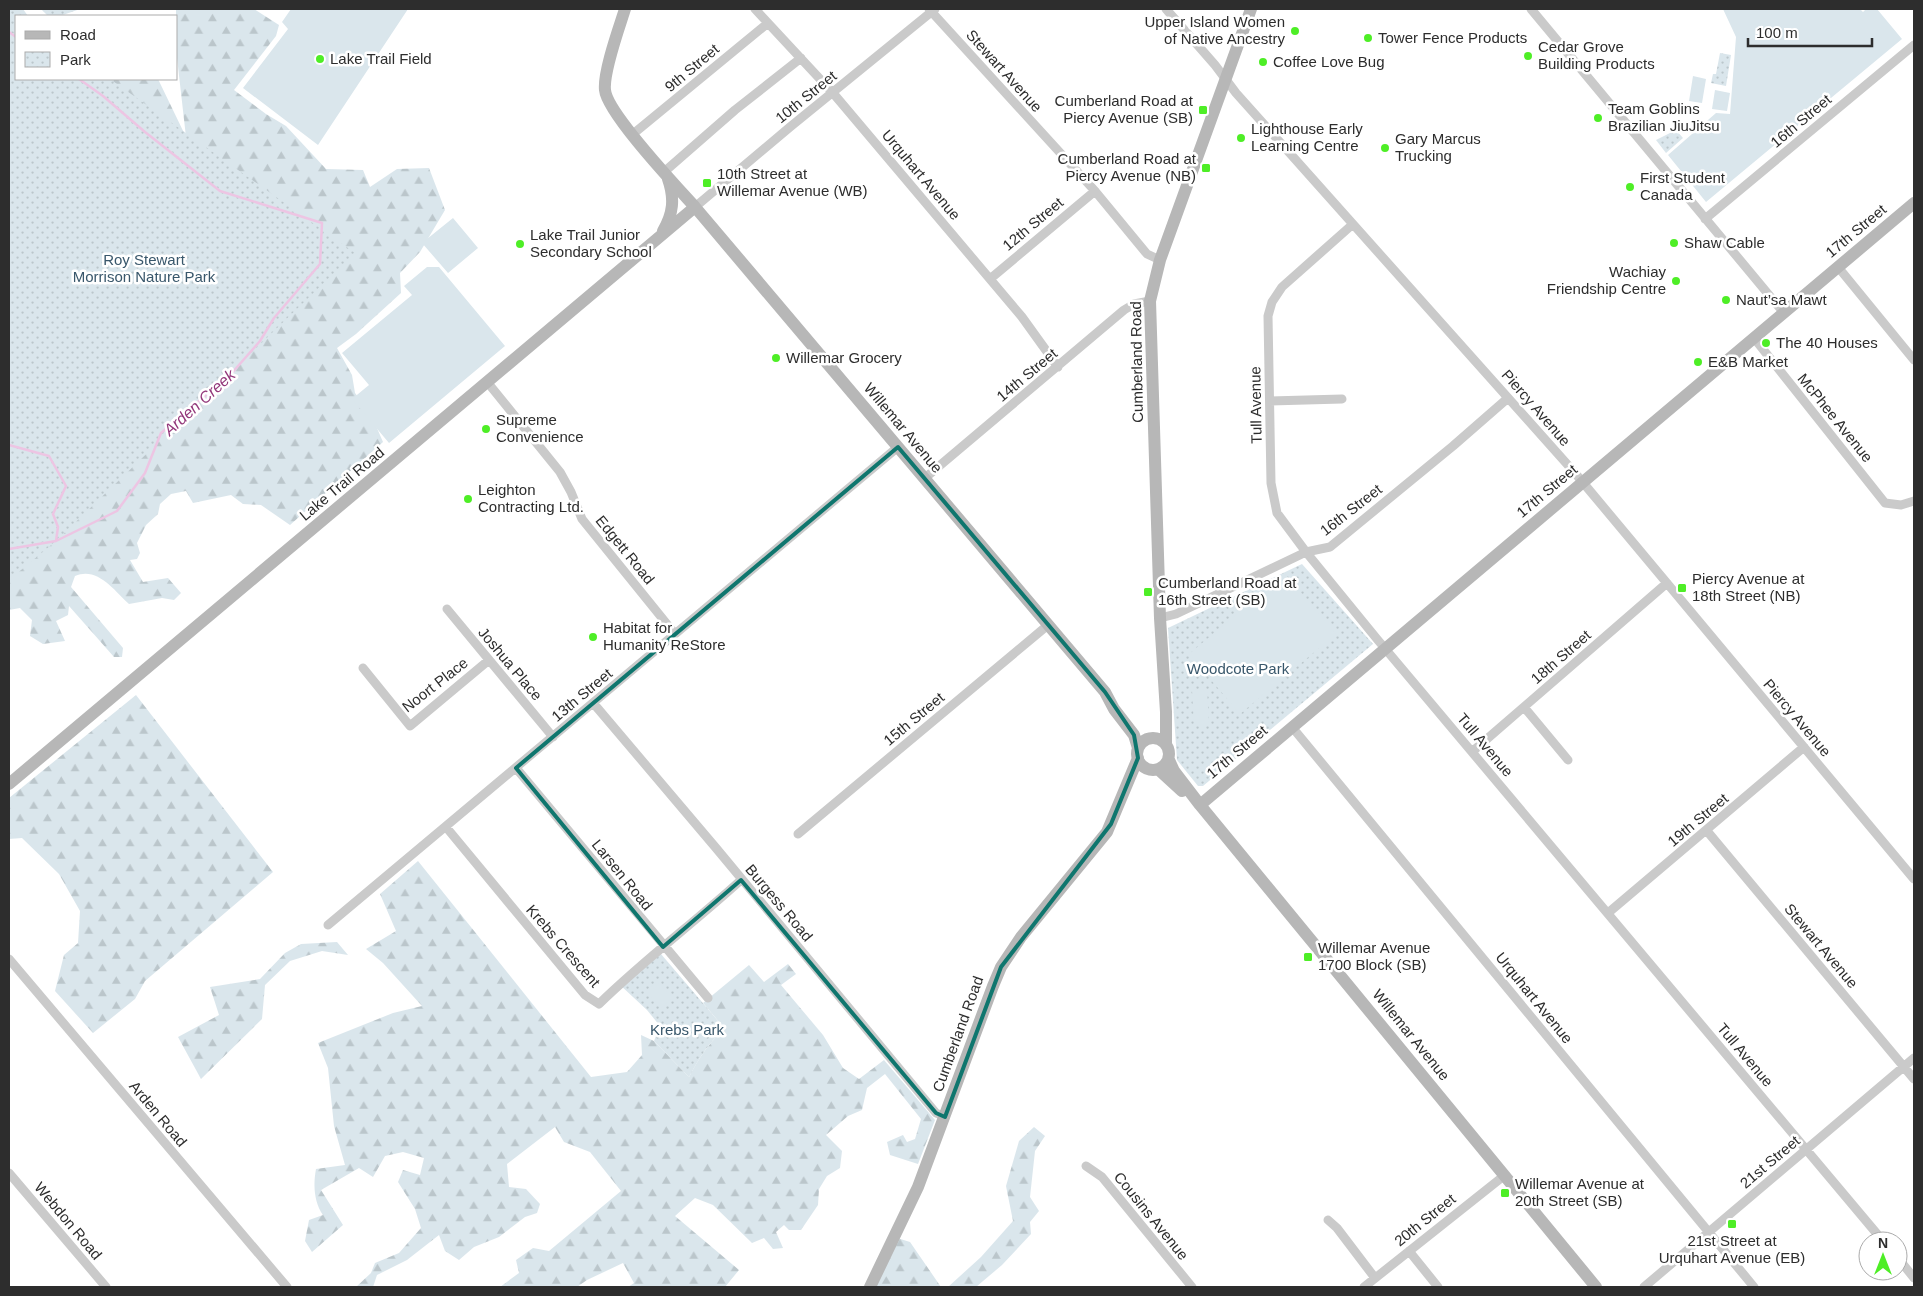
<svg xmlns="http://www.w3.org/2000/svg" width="1923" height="1296" font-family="Helvetica,sans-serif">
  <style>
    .forest { fill: url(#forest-firs) }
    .park { fill: url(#park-dots) }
    .pitch { fill: #dae6ec }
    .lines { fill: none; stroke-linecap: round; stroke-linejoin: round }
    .stream { stroke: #edc5e3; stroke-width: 2.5 }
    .street { stroke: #cacaca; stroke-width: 9 }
    .secondary { stroke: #b7b7b7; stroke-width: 12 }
    .marked { fill: none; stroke: #0f766e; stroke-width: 4; stroke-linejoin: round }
    .poi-dot { fill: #4eee26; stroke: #fff; stroke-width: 2 }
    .labels { text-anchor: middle; stroke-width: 5; stroke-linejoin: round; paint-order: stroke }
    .poi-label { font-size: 15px; fill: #2d2d2d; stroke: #fff; text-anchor: start }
    .street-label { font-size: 15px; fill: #2d2d2d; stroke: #fff }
    .park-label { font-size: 15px; fill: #39576b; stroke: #fff }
    .water-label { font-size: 16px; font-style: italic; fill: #93387b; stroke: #fff }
  </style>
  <defs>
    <pattern id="forest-firs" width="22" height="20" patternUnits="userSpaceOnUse" patternTransform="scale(1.25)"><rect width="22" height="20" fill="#dae6ec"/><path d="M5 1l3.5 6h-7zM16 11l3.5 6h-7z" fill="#bbc6cb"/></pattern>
    <pattern id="park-dots" width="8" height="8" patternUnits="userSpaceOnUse" patternTransform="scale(1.25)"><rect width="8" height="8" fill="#dae6ec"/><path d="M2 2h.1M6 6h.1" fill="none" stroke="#bbc6cb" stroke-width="1.8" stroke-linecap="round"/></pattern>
  </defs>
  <rect width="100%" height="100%" fill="#fff"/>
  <path class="forest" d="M9,9H23L28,16H16V79H158L186,137L176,49V9H254L279,25L276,36L234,90L266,114L286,126L326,169L363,170L370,187L397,169L429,168L445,210L420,252L400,273L401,293L356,334L337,348L352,375L355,393L370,412L383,442L290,525L261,505L243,504L231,495L193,503L186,491L171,494L160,504L158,514L146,525L137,543L140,553L137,559L130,560L143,582L168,578L181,593L174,600L162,598L129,604C114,590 97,566 75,576L71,587L123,648L122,657H114L69,606L68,615L56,621L65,641L43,644L30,636L32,620L20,608L9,610Z
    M136,695L273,872L145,981L135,999L93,1033L55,991L64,955L78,943L80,911L59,874L22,838L9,839V798Z
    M418,861L591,1077L627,1072L642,1055L641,1035L654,1041L689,1077C699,1058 709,1042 725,1029L703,1003L749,965L764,982L788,964L796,974L781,985L823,1035L843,1068L859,1079L884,1060L935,1120L918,1164L890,1155L887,1142L903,1135L907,1142L915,1139L921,1119L885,1074L867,1088L862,1110L848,1116L826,1135L842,1151L840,1168L827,1176L819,1189L818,1205L801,1230H789L784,1225L776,1232L783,1248L773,1249L764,1238L752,1243L713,1205L695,1198L675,1216L739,1270L725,1287H628L634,1283L623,1263L587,1280L577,1287H500L519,1273L516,1260L533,1248L549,1251L621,1191L590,1152L564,1142L555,1127L507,1164L509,1187L526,1189L540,1204L537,1213L525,1217L499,1237L474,1247L459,1260L445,1251L439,1235L407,1260L377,1275L373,1287H356L371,1273L375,1263L399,1253L421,1228L415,1209L398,1182L403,1170L420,1175L424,1158L403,1152L385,1156L373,1177L359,1168L321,1190L343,1225L312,1252L305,1241L309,1220L323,1215C314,1202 313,1185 316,1169L345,1165L334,1126L328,1068L318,1043L393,1013L422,1006L383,963L366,949L396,931L380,894Z
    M337,942L348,955L322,951L290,961L265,985L262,1019L201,1079L178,1037L219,1015L210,987L260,979L285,953L301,944Z
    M1034,1127L1045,1136L1035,1151L1030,1197L1039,1211L1030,1222L1031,1234L1002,1265L976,1287H948L981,1257L1013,1221L1006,1186L1019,1141Z
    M894,1237L910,1242L941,1287H870Z"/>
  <path class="park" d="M9,9H12L22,16H16V79H110L355,253L56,541L9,580Z
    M41,9H80L60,16H48Z
    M1720,53L1731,55L1726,86L1711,83L1713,74H1716Z
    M1676,130L1683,138L1666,153L1656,140Z
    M1302,564L1373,644L1203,786H1198L1177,760L1168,628Z
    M661,954L725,1029C708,1043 700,1057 689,1077L654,1041L660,1026L647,1010L619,984Z"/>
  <path class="pitch" d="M291,9H408L318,145L243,88L288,29L282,22Z
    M1723,9H1860L1863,12L1866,9H1877L1902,39L1706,202L1668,155L1716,113L1730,114L1736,37Z
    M1693,76L1706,79L1702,103L1689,101Z
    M1715,90L1730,93L1727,111L1712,109Z
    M453,218L478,248L448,273L422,243Z
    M427,267H439L505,346L389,443L352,399L369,385L342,353L412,295L404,286Z
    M1285,574L1336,634L1240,714L1189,654Z
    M1207,689L1209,725H1194L1192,690Z
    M657,981L672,998L661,1008L646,991Z"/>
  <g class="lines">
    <path class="stream" d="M9,32L16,37
      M9,445L49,456L66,486L53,514L58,527L56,541
      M9,549L56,541L117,511L145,473L161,433L231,374L260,341L274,318L320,264L322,223L220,191L145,132L103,96L79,79"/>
    <path class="street" d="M755,9L833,93L1022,317L1058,367
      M929,9L1095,191L1147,254L1160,260
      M1166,9L1215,65L1236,93L1575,473L1914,879
      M1531,9L1784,313
      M633,134L768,23
      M664,172L735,110L801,58
      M695,207L790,127L935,9
      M1705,219L1914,45
      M1353,224L1282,287L1272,302L1268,316L1271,483L1277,513L1306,552L1377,639L1883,1241
      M1838,267L1914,360
      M990,279L1095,191
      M1754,338L1885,503L1901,505L1914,501
      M488,383L560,472L571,492L582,519L675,634
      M1270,401L1342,399
      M925,478L1124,310L1134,304L1150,301
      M447,609L553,737
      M1160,618L1176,614L1306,552L1330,547L1453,446L1508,398
      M363,668L410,726L489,660
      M594,704L716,848L936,1113L945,1117
      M1524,707L1568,760
      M1292,727L1754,1287
      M1473,751L1667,583
      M516,768L708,998
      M446,827L585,995L599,1004C644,960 695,922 741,880
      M1707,831L1914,1079
      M798,834L1048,625
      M1608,913L1804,747
      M328,925L898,447
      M9,959L287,1287
      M1086,1166L1102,1177L1192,1287
      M9,1173L106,1287
      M1328,1220L1337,1228L1375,1278
      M1409,1251L1438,1287
      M1898,1258L1914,1278
      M1364,1287L1505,1175
      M1644,1287L1914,1058"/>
    <path class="secondary" d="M625,9C619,28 603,72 605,90C607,113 677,187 695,207L1105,692L1114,709L1134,735L1138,748
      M663,231C673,214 675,199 668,179
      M1137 754a16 16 0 1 1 32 0a16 16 0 1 1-32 0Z
      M1166,743V712L1160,618L1150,301L1160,260L1251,9
      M1169,760L1174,771L1200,805L1596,1287
      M1158,769L1182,791
      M9,784L695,207
      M1200,805L1914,203
      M870,1287L918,1187L993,986L1001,967L1021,937L1107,832L1138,758"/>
  </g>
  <path class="marked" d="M898,447L1105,692L1134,735L1138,758L1111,824L1001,967L945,1117L936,1113L741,880L663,947L516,768Z"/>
  <g class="poi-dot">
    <circle cx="1295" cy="31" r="5"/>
    <circle cx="1368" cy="38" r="5"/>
    <circle cx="1528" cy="56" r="5"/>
    <circle cx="320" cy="59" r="5"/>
    <circle cx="1263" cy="62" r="5"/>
    <rect x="1198" y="105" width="10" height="10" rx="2.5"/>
    <circle cx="1598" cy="118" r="5"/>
    <circle cx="1241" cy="138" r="5"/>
    <circle cx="1385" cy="148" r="5"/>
    <rect x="1201" y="163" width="10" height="10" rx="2.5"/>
    <rect x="702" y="178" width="10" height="10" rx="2.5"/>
    <circle cx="1630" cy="187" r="5"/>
    <circle cx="1674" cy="243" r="5"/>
    <circle cx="520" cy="244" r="5"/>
    <circle cx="1676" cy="281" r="5"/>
    <circle cx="1726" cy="300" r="5"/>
    <circle cx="1766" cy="343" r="5"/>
    <circle cx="776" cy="358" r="5"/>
    <circle cx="1698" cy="362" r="5"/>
    <circle cx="486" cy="429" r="5"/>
    <circle cx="468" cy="499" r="5"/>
    <rect x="1677" y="583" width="10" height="10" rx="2.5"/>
    <rect x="1143" y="587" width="10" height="10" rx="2.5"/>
    <circle cx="593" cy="637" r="5"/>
    <rect x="1303" y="952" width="10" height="10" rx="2.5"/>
    <rect x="1500" y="1188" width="10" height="10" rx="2.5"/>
    <rect x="1727" y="1219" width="10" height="10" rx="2.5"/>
  </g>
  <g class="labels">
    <g class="poi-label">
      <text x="1285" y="27" text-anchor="end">Upper Island Women<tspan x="1285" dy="17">of Native Ancestry</tspan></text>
      <text x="1378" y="43">Tower Fence Products</text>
      <text x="1538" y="52">Cedar Grove<tspan x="1538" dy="17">Building Products</tspan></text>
      <text x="330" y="64">Lake Trail Field</text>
      <text x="1273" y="67">Coffee Love Bug</text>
      <text x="1193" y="106" text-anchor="end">Cumberland Road at<tspan x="1193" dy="17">Piercy Avenue (SB)</tspan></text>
      <text x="1608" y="114">Team Goblins<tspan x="1608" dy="17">Brazilian JiuJitsu</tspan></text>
      <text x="1251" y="134">Lighthouse Early<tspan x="1251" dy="17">Learning Centre</tspan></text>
      <text x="1395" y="144">Gary Marcus<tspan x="1395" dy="17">Trucking</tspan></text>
      <text x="1196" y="164" text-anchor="end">Cumberland Road at<tspan x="1196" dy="17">Piercy Avenue (NB)</tspan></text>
      <text x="717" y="179">10th Street at<tspan x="717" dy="17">Willemar Avenue (WB)</tspan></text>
      <text x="1640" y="183">First Student<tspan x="1640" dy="17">Canada</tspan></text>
      <text x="530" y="240">Lake Trail Junior<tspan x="530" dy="17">Secondary School</tspan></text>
      <text x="1684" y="248">Shaw Cable</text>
      <text x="1666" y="277" text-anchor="end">Wachiay<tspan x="1666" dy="17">Friendship Centre</tspan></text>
      <text x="1736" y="305">Naut’sa Mawt</text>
      <text x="1776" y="348">The 40 Houses</text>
      <text x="786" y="363">Willemar Grocery</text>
      <text x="1708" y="367">E&amp;B Market</text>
      <text x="496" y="425">Supreme<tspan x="496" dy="17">Convenience</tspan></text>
      <text x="478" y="495">Leighton<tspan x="478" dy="17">Contracting Ltd.</tspan></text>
      <text x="1692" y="584">Piercy Avenue at<tspan x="1692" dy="17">18th Street (NB)</tspan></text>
      <text x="1158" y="588">Cumberland Road at<tspan x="1158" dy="17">16th Street (SB)</tspan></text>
      <text x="603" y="633">Habitat for<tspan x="603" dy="17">Humanity ReStore</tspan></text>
      <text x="1318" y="953">Willemar Avenue<tspan x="1318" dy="17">1700 Block (SB)</tspan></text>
      <text x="1515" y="1189">Willemar Avenue at<tspan x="1515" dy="17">20th Street (SB)</tspan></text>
      <text x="1732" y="1246" text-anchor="middle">21st Street at<tspan x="1732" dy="17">Urquhart Avenue (EB)</tspan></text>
    </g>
    <g class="street-label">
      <text transform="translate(692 68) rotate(-40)" y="5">9th Street</text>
      <text transform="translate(1004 71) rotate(48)" y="5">Stewart Avenue</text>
      <text transform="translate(806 97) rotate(-39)" y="5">10th Street</text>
      <text transform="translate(1801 121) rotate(-40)" y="5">16th Street</text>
      <text transform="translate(921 175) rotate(50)" y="5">Urquhart Avenue</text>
      <text transform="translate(1033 224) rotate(-40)" y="5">12th Street</text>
      <text transform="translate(1856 231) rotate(-40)" y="5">17th Street</text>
      <text transform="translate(1137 362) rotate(-91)" y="5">Cumberland Road</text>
      <text transform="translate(1027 375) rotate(-40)" y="5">14th Street</text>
      <text transform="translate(1256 405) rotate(-91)" y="5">Tull Avenue</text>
      <text transform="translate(1536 408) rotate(49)" y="5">Piercy Avenue</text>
      <text transform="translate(1835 418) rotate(51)" y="5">McPhee Avenue</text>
      <text transform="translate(903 428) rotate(50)" y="5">Willemar Avenue</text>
      <text transform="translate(342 484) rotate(-40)" y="5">Lake Trail Road</text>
      <text transform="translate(1547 491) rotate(-40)" y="5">17th Street</text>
      <text transform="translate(1351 510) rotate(-38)" y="5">16th Street</text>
      <text transform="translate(625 550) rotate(51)" y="5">Edgett Road</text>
      <text transform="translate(1561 657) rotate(-41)" y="5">18th Street</text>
      <text transform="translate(510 664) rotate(50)" y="5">Joshua Place</text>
      <text transform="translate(435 685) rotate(-38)" y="5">Noort Place</text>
      <text transform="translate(582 695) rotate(-40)" y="5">13th Street</text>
      <text transform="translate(1797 718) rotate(50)" y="5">Piercy Avenue</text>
      <text transform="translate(914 719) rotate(-40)" y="5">15th Street</text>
      <text transform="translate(1485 745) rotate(50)" y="5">Tull Avenue</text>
      <text transform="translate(1237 752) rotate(-40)" y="5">17th Street</text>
      <text transform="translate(1698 820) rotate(-40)" y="5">19th Street</text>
      <text transform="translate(622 875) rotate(51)" y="5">Larsen Road</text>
      <text transform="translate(779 903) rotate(50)" y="5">Burgess Road</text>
      <text transform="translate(563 946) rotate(49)" y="5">Krebs Crescent</text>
      <text transform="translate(1821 946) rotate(50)" y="5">Stewart Avenue</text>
      <text transform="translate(1534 998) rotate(51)" y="5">Urquhart Avenue</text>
      <text transform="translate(958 1034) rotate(-70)" y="5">Cumberland Road</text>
      <text transform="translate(1411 1035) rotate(51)" y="5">Willemar Avenue</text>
      <text transform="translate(1745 1055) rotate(50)" y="5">Tull Avenue</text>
      <text transform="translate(158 1114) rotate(50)" y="5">Arden Road</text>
      <text transform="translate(1770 1162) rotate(-40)" y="5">21st Street</text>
      <text transform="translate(1151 1216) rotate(51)" y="5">Cousins Avenue</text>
      <text transform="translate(1425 1220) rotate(-39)" y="5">20th Street</text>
      <text transform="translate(68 1221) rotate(50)" y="5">Webdon Road</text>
    </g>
    <g class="park-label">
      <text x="144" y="265">Roy Stewart<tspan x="144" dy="17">Morrison Nature Park</tspan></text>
      <text x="1238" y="674">Woodcote Park</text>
      <text x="687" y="1035">Krebs Park</text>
    </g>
    <g class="water-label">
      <text transform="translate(199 402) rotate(-42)" y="6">Arden Creek</text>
    </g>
  </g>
  <rect width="1923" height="1296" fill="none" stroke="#2d2d2d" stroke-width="20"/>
  <rect x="15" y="15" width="162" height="65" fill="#ffffff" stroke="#ababab"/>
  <rect x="25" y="31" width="25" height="8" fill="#b7b7b7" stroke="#ababab"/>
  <text x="60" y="40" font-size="15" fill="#2d2d2d">Road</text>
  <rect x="25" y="52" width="25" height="15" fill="url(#park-dots)" stroke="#ababab"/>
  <text x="60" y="65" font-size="15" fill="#2d2d2d">Park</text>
  <g transform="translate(1883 1256)"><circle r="24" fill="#ffffff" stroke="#ababab"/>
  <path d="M0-4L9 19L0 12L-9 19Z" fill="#4eee26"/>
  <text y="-8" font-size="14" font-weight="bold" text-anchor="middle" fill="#2d2d2d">N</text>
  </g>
  <path d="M1748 38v8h124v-8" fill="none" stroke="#2d2d2d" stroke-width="2.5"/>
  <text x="1756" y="38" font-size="15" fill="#2d2d2d" stroke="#ffffff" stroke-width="4" paint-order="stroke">100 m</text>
</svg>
